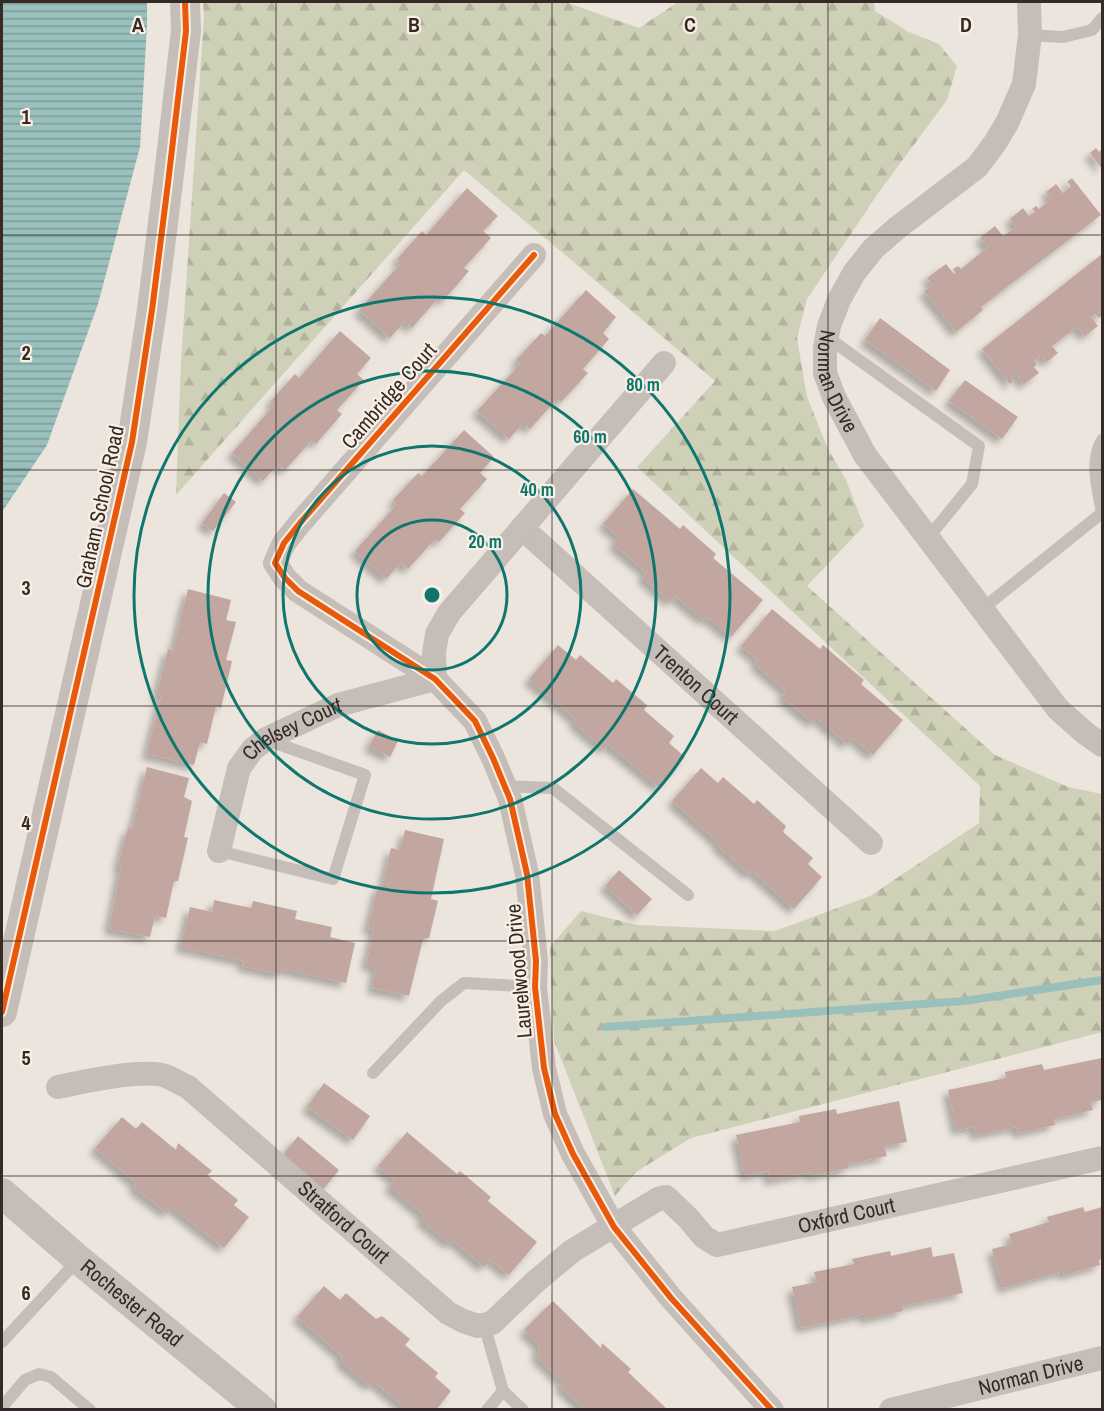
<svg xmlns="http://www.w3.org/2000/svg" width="1104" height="1411" font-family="'Archivo Narrow',sans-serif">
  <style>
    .forest { fill: url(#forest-firs) }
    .water { fill: url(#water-rules) }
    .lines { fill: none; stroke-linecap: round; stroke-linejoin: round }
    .stream { stroke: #99c0bd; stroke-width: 8 }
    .building { fill: #c1a79f; filter: url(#shadow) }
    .service { stroke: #c5bdb7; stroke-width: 12 }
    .minor { stroke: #c5bdb7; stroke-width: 24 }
    .tertiary { stroke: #c5bdb7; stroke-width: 30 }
    .cycleway-casing { stroke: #faefe4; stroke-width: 10 }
    .cycleway { stroke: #e8590c; stroke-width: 6 }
    .grid { fill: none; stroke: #352a26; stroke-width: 1.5; stroke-opacity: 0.55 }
    .ring { fill: none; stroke: #0f766e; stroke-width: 3 }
    .labels { text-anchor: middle; stroke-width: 4.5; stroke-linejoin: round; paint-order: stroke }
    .street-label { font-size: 21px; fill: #352a26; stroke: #faefe4 }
    .grid-label { font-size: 20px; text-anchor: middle; font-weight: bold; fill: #352a26; stroke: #faefe4; stroke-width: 4.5; stroke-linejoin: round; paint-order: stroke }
    .centre { fill: #0f766e; stroke: #faefe4; stroke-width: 3 }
    .ring-label { font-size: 18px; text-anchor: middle; font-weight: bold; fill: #0f766e; stroke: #faefe4; stroke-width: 4.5; stroke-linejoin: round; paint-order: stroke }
  </style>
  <defs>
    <pattern id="forest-firs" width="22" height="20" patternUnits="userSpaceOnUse" patternTransform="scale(1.5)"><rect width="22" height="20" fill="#ced1b8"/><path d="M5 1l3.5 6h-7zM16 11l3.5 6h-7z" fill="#b2b49e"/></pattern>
    <pattern id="water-rules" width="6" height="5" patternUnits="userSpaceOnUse" patternTransform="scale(1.5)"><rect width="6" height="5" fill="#99c0bd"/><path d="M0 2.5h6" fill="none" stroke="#7e9c99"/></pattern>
    <filter id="shadow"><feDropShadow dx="-5.5" dy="5.5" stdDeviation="3" flood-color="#0004"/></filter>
  </defs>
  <rect width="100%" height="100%" fill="#ece5de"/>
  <path class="forest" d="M203,2H565L639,28L678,2H874L875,11L909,32L939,44L957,66L947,100L879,192L807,299L797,338L807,397L828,449L846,480L864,526L807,586L995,755L1068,787L1102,794V1032L691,1138L636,1172L615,1196L554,1041L550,947L581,911L637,925L775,931L870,896L979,823L980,786L637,467L715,381L464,170L176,495L181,362L204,16Z"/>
  <path class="water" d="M2,2H147V25L140,147L98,304L47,445L2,512Z"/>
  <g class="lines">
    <path class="stream" d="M606,1027L964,1001L1102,980"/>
  </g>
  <path class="building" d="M1096,148L1099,152L1102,149V169L1090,153Z
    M1072,178L1101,215L981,307L983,310L956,332L924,291L933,285L927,278L946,264L954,274L956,273L953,269L958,266L961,269L988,247L980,238L995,226L1003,236L1016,227L1010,219L1023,208L1029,216L1035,212L1032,209L1036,206L1039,209L1051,199L1046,192L1056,184L1063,193L1071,186L1067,182Z
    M467,188L498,216L483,231L491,238L464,268L469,271L443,301L439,297L412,328L405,321L390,338L359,310L401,263L397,259L422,231L426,235Z
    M1102,254V315L1099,318L1095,314L1091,317L1098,326L1085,336L1077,327L1052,346L1058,353L1047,362L1041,355L1034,361L1037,364L1034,367L1039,373L1024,384L1016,374L1011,379L1013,382L1010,384L982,349Z
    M586,290L616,317L603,333L609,339L583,369L588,373L561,402L557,399L530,429L523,423L509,439L477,411L520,364L516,360L541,333L545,336Z
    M880,318L950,370L936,391L865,340Z
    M340,331L371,358L357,374L364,380L337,410L342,414L316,444L312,440L285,470L278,464L263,481L232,453L274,405L270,402L295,374L299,378Z
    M965,380L1018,417L1002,439L949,401Z
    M464,430L494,457L480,473L487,479L460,509L465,513L439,542L435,539L408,569L401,563L386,579L355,551L397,504L393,500L418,473L422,476Z
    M633,489L680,529L683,525L716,554L713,558L763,600L731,637L707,617L704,620L675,596L671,602L643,578L646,572L613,544L619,537L603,524Z
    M224,493L236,502L213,531L202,523Z
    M188,589L231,600L226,620L236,622L226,660L232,661L221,708L216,706L207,744L200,742L194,765L147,754L161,696L157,693L168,649L173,651Z
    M772,609L820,649L823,645L864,680L861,684L903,720L873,755L853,738L847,744L817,718L813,723L782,697L786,691L755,664L758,660L741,646Z
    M558,645L576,660L580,655L613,683L616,679L647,705L644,710L674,736L669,743L685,757L659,787L608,744L604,749L574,723L576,720L529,679Z
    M378,730L398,741L390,757L369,746Z
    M147,767L189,778L184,797L192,801L184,837L188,838L178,881H174L166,918L155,916L150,937L109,929L121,867L118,866L128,828L132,829Z
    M701,768L718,783L723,777L754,804L757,800L786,826L783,832L813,858L808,864L822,877L794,909L752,871L749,874L717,845L719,843L672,801Z
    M405,830L444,839L431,899L438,901L429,938L423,939L409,996L372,988L376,967L366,965L374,930L368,928L378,886L382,887L391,848L400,850Z
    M619,870L652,899L637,915L605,886Z
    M214,900L251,908L253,901L297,911L295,919L332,927L330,937L355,943L346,983L283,969L280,974L242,966L244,961L181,947L190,907L212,912Z
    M1102,1058V1100L1091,1102L1093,1110L1054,1119L1055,1125L1018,1133L1016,1127L976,1135L974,1127L957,1130L948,1090L1006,1078L1005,1072L1042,1064L1044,1070Z
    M324,1083L370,1116L353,1140L307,1107Z
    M899,1101L907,1142L884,1146L887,1156L847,1164L849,1168L811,1176L810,1172L770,1180L768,1171L745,1176L736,1135L800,1122L799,1116L836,1109L837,1114Z
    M122,1117L136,1129L142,1122L176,1150L178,1143L212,1171L207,1175L238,1200L234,1205L249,1217L224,1248L172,1207L167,1213L134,1188L136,1183L95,1148Z
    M407,1132L457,1174L460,1171L491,1197L488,1201L537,1242L509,1275L490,1259L484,1267L453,1240L450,1244L421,1220L424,1215L389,1186L395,1180L378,1166Z
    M298,1136L339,1170L322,1191L281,1157Z
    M1083,1207L1085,1212L1102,1207V1259L1099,1260L1100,1265L1064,1275L1063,1271L1003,1288L992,1249L1012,1244L1009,1234L1049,1222L1047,1217Z
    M931,1247L933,1257L954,1253L963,1293L902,1306L903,1311L865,1319L864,1314L801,1328L792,1287L817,1282L814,1272L854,1264L852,1259L890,1251L891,1256Z
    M324,1286L340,1300L346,1293L376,1319L382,1316L410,1339L405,1345L438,1373L435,1377L451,1391L436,1410H408L374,1382L370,1386L341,1362L342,1356L297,1317Z
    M553,1301L601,1348L602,1343L631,1369L628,1372L668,1410H593L591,1408L590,1410H585L559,1385L564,1383L537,1357L539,1345L524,1330Z"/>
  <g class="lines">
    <path class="service" d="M1030,35L1063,37L1092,30L1102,18
      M827,337L979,446L972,484L928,538
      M1102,513C1098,489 1089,462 1102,440
      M982,609L1102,513
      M504,786L553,788L688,895
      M219,851L333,879L365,775L267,740
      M373,1073L441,1001L464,983L535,987
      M484,1324L503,1391L523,1410
      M2,1342L78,1260
      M2,1407L25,1380L39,1374L51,1377L90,1410
      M487,1410L503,1391"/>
    <g class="minor">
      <path id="s1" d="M1029,2L1030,35L1024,84L1007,123L995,143L977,167L897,228L873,249L854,273L839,300L829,326L825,348V373L834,397L865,455L1058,709L1085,733L1102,745"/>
      <path d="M534,255L300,523L284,543L275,563L285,578L298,591L435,679L475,721L493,758L510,799L527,874L536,961L535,987L544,1068L555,1114L573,1154L614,1227L671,1298L772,1410"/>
      <path id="s2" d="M522,528L871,843"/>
      <path id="s3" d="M219,851L239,768L253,749L266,739L338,705L435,679L434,653L437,634L449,613L664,363"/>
      <path id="s4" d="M58,1087C84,1082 143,1068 166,1076C173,1079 181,1084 188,1087L448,1313L463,1321L478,1326L492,1323L535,1282L572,1251L658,1199L666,1197L688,1218L704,1237L717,1245L1102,1158"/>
      <path id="s5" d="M891,1410L1102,1358"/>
    </g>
    <g class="tertiary">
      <path d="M2,1012L132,442L152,310L168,183L186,31L185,2"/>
      <path id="s6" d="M2,1193L79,1260L262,1410"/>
    </g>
    <defs>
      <path id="cycleway" d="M534,255L300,523L284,543L275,563L285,578L298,591L435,679L475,721L493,758L510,799L527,874L536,961L535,987L544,1068L555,1114L573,1154L614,1227L671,1298L772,1410
        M2,1012L132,442L152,310L168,183L186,31L185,2"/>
    </defs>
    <use href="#cycleway" class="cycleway-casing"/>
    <use href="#cycleway" class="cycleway"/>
  </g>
  <path class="grid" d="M276,2V1410M552,2V1410M828,2V1410M2,235H1102M2,470H1102M2,706H1102M2,941H1102M2,1176H1102"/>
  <g class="ring">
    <circle cx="432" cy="595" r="75"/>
    <circle cx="432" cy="595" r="149"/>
    <circle cx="432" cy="595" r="224"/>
    <circle cx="432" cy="595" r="298"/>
  </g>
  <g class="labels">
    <g class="street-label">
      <text dy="7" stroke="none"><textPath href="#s1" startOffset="458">Norman Drive</textPath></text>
      <text transform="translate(389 396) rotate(-49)" y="7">Cambridge Court</text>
      <text transform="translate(100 507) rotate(-78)" y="7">Graham School Road</text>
      <text dy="7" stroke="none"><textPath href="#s2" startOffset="234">Trenton Court</textPath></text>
      <text dy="7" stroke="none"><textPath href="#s3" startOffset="153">Chelsey Court</textPath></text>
      <text transform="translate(519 971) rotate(-95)" y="7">Laurelwood Drive</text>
      <text dy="7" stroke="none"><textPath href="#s4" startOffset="945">Oxford Court</textPath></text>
      <text dy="7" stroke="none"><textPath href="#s4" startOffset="340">Stratford Court</textPath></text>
      <text dy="7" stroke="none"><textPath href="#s6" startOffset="170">Rochester Road</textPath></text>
      <text dy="7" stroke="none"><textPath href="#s5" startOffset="144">Norman Drive</textPath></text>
    </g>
  </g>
  <g class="grid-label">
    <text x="138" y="32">A</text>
    <text x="414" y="32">B</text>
    <text x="690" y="32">C</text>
    <text x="966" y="32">D</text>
    <text x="26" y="124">1</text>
    <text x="26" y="360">2</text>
    <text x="26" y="595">3</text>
    <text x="26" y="830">4</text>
    <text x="26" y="1065">5</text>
    <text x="26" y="1300">6</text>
  </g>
  <circle cx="432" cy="595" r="9" class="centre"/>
  <g class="ring-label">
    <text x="643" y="391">80 m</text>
    <text x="590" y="443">60 m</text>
    <text x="537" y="496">40 m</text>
    <text x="485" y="548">20 m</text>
  </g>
  <rect width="1104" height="1411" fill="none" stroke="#352a26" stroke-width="6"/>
</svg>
